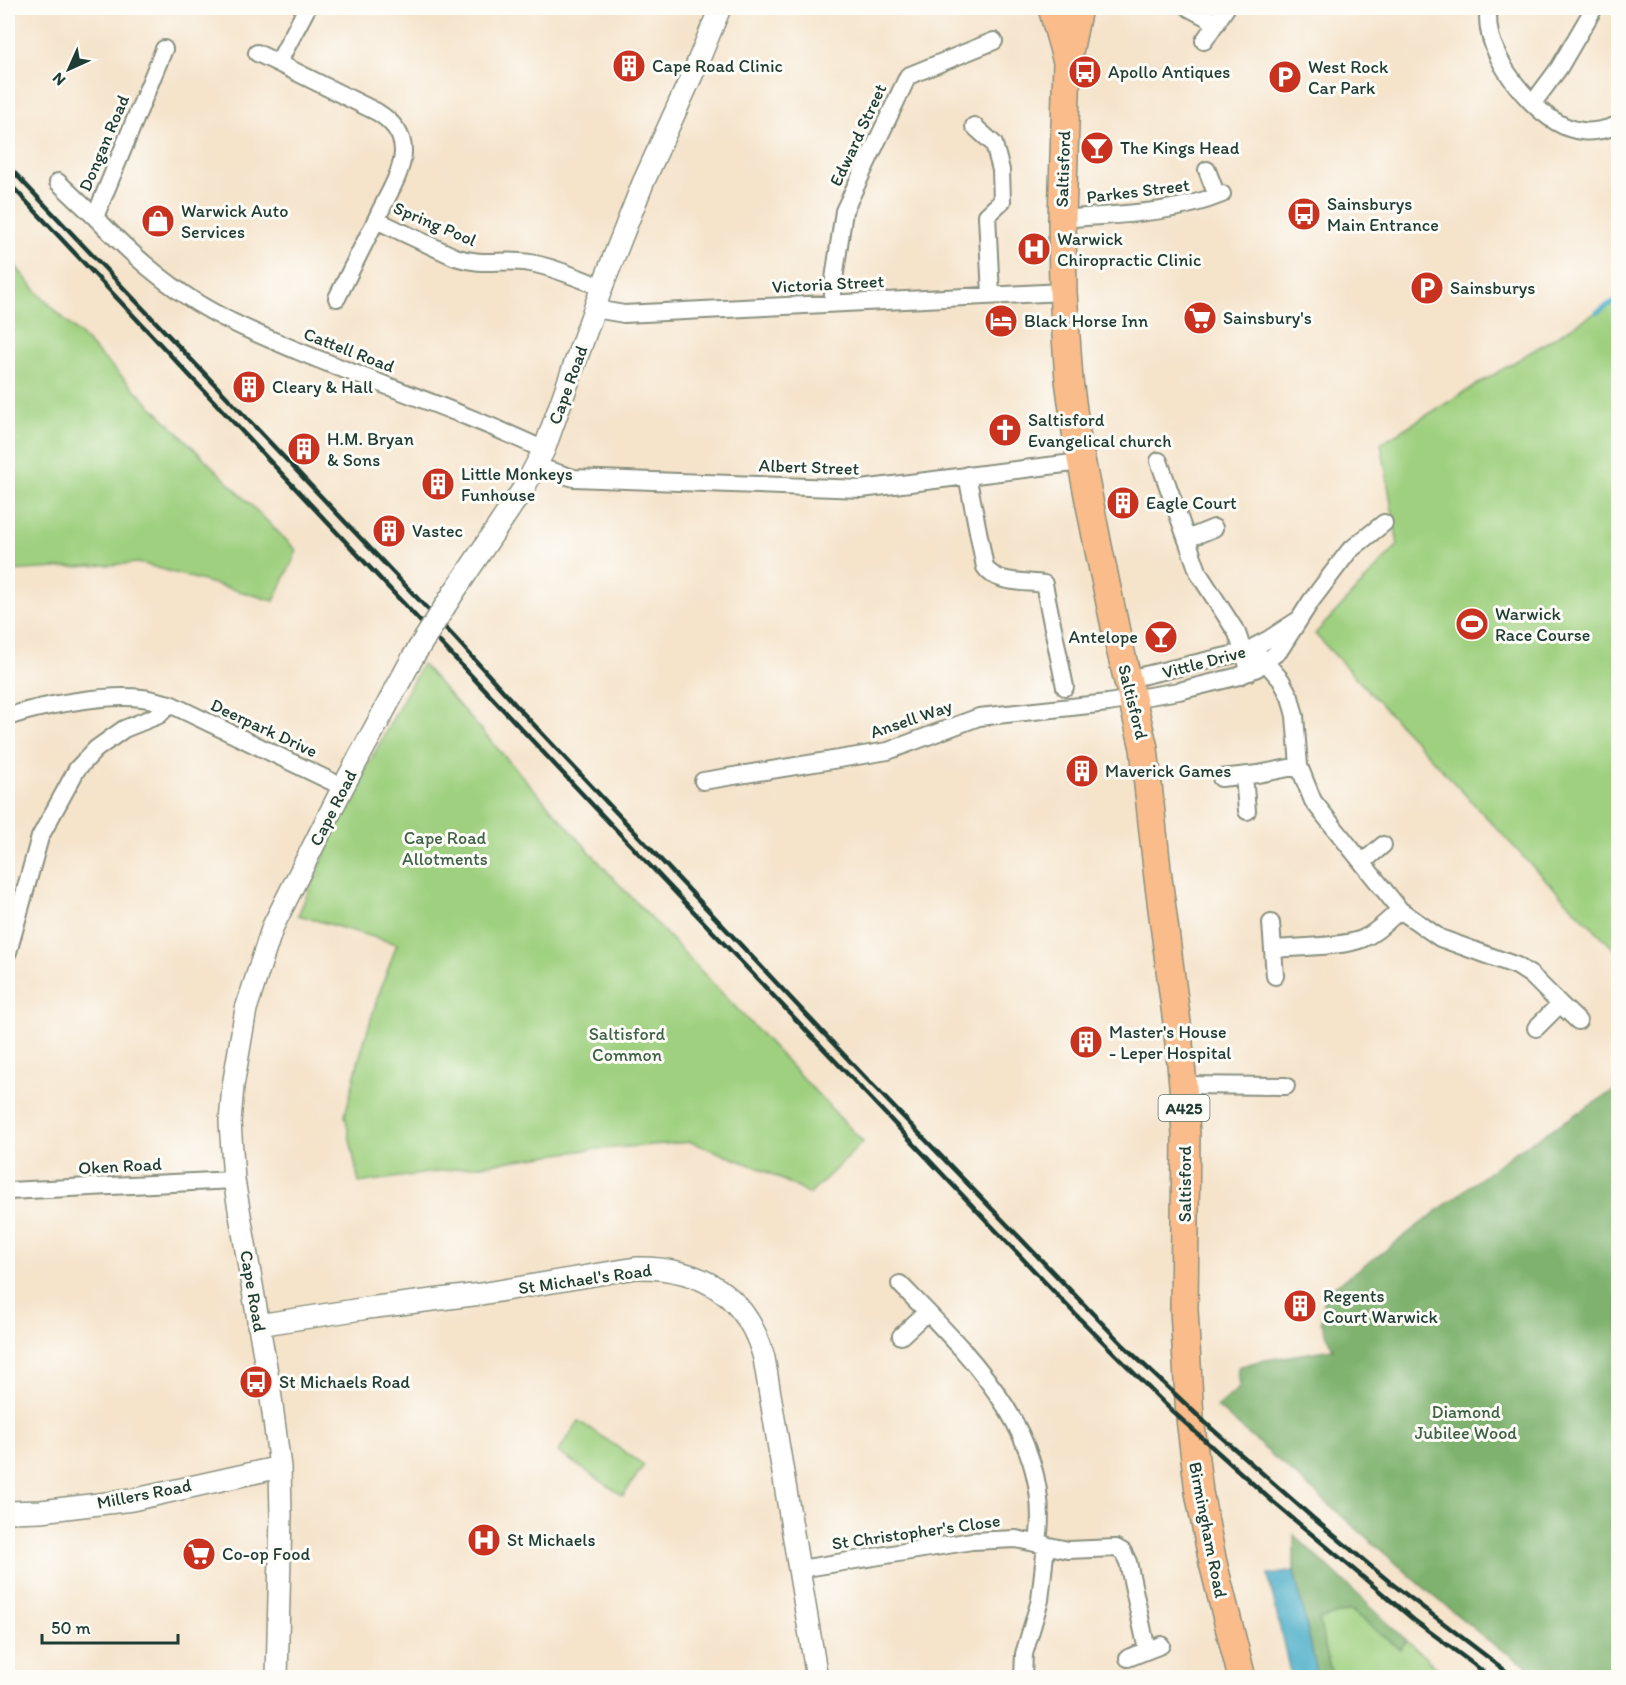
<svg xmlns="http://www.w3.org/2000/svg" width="1626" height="1685" font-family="Itim,sans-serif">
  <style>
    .green { fill: #9fd07f; stroke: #5f865a; stroke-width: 1.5 }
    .forest { fill: #7fb26e; stroke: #4f7851; stroke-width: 1.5 }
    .water { fill: #47acc7; stroke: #33747e; stroke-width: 1.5 }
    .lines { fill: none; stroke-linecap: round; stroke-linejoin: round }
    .stream { stroke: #47acc7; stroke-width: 5 }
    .minor-casing { stroke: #8a907f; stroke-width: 20 }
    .tertiary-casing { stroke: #8a907f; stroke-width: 24 }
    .primary-casing { stroke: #8a907f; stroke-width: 30 }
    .minor { stroke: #fff; stroke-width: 16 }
    .tertiary { stroke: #fff; stroke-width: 21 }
    .primary { stroke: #f9bc8a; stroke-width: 27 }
    .rail { stroke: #1f3d34; stroke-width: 4.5 }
    .tertiary-bridge-casing { stroke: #8a907f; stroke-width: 24; stroke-linecap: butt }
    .tertiary-bridge { stroke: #fff; stroke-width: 21 }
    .labels { text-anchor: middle; stroke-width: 6; stroke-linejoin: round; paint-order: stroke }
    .shield { fill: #fdfcf7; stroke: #62766e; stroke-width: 1.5 }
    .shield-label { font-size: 16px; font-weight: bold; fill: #1f3d34 }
    .poi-label { font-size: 18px; fill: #1f3d34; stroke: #fdfcf7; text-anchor: start }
    .street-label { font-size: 18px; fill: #1f3d34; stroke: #fdfcf7 }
    .park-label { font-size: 18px; fill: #3f6247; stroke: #fdfcf7 }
  </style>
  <rect width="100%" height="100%" fill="#fdfcf7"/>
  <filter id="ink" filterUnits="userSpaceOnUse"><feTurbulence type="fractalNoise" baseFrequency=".0167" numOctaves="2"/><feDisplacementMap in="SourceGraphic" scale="12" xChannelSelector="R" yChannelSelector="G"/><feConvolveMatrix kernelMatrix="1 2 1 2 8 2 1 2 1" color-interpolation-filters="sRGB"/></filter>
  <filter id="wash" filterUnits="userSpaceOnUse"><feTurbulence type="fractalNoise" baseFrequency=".008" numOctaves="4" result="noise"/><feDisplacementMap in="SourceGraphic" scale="24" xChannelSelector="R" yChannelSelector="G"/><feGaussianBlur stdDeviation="1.35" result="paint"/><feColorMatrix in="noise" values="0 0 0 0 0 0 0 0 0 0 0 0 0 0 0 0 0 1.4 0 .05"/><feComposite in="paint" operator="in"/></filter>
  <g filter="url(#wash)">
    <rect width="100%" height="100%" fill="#f5e3ca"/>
    <path class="green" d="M8,257L37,292L297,551L274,601L140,563L8,571Z
      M1618,299V953L1532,866L1315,634L1398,545L1381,443Z
      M422,664L616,881L863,1142L810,1194L761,1169L691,1142L586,1150L359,1183L345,1115L359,1059L377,999L397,944L298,915L349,801Z
      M579,1421L644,1465L623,1496L558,1452Z
      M1350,1610L1400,1649L1407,1641L1437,1668L1451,1677H1332L1318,1620Z"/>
    <path class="forest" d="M1618,1088V1677H1544L1490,1642L1429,1592L1217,1407L1240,1387L1238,1367L1259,1361L1333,1349L1321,1322L1326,1292L1378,1256L1512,1154Z
      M1294,1535L1407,1641L1400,1649L1351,1610L1319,1620L1332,1677H1318L1294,1571Z"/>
    <path class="water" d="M1294,1571L1318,1677H1292L1289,1668L1268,1575Z"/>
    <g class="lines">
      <path class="stream" d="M1597,312L1618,299"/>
    </g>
  </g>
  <g filter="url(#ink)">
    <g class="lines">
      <defs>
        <path id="minor" d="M307,8L278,63L377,112C426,142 394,180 376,220L455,257C485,267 502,258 530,263C555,267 579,279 602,287
          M1189,8L1217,23
          M1488,8C1488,20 1488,32 1493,44C1505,78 1545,127 1582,131C1595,133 1607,129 1618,125
          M1204,41L1226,8
          M164,49L95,217C129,252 167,287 211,311C239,327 269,339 298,351C380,385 464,412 544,450
          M257,53L278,63
          M1533,103L1559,68L1594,8
          M974,126L994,144L1001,170L1002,201L987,215L991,295
          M1207,170L1217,196
          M58,182L95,217
          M1062,219C1115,214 1171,215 1222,194
          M337,298L376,220
          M833,303V286L844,211L908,76L994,41
          M595,309L624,314L1063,292
          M1159,461L1199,574L1237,633L1250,672
          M535,466L574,478L861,489L1081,462
          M967,475L985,567C995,584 1026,581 1044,584L1065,687
          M1187,539L1214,528
          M1253,648L1281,680L1290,697L1295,716L1299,766L1313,801L1400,910L1440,938L1517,966L1531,975L1560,1004
          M1128,679L1244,652L1269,639L1295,622
          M8,717C40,705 108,694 142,698C151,699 161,702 170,704L343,787
          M1244,776L1247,811
          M1221,778L1258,774L1299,766
          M703,781L888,751L979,717L1108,703L1179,691L1239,676L1257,668L1279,651L1311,601L1349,551L1384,523
          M1363,862L1383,845
          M1271,923L1275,976
          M1273,949C1296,947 1343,947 1362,939C1377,933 1388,920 1400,910
          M8,952L40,837L77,769L96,749L124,729L159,715L170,704
          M1536,1028L1560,1004L1578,1021
          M1183,1085L1286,1086
          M8,1191L234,1180
          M900,1284C968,1354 1054,1434 1038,1542
          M901,1336L927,1312
          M800,1569L972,1541L1016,1539L1068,1550L1116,1548L1123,1552L1128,1562L1147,1650
          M1128,1658L1161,1645
          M1023,1678L1024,1654L1040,1600L1046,1545"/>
        <path id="tertiary" d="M454,592L525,486L544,450L602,287L643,183L697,64L720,8
          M258,1325L368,1308L481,1294L636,1268C700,1267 747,1294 764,1358L817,1678
          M8,1512L41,1511L132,1500L280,1467
          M277,1678L281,1516L280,1467L270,1390L234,1180L230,1122L233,1086L246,1009L273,926L343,787L413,657"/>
        <path id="primary" d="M1052,8L1066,58
          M1078,8L1067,62L1062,219L1063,292L1069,380L1077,439L1098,546L1117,636L1144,748L1158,878L1177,1023L1183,1085L1186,1135L1184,1309L1190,1418L1199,1492L1213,1563L1242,1678"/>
      </defs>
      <use href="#minor" class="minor-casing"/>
      <use href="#tertiary" class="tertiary-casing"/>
      <use href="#primary" class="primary-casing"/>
      <use href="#minor" class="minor"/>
      <use href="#tertiary" class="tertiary"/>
      <use href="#primary" class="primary"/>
      <path class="rail" d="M8,166L456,639L522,712L862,1074L1124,1346L1211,1428L1313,1518L1391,1583L1515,1678
        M8,182L603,816L1076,1315L1171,1410L1272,1501L1414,1620L1492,1678"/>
      <defs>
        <path id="tertiary-bridge" d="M413,657L454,592"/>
      </defs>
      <use href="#tertiary-bridge" class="tertiary-bridge-casing"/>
      <use href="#tertiary-bridge" class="tertiary-bridge"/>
    </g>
  </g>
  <defs>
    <symbol id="building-disc" viewBox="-11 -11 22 22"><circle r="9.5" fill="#c8321e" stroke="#fdfcf7"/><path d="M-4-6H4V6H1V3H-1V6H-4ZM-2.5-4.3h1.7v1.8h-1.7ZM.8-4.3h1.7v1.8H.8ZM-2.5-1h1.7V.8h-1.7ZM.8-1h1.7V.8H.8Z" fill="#fff"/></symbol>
    <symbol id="bus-disc" viewBox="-11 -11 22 22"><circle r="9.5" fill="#c8321e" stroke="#fdfcf7"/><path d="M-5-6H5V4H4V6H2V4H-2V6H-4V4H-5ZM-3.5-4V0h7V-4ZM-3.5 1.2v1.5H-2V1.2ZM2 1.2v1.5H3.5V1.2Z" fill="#fff"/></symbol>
    <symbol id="parking-disc" viewBox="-11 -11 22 22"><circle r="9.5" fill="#c8321e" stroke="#fdfcf7"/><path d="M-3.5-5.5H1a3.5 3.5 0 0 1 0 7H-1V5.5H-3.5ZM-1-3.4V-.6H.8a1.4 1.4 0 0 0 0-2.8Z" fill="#fff"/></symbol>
    <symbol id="bar-disc" viewBox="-11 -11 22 22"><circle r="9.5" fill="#c8321e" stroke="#fdfcf7"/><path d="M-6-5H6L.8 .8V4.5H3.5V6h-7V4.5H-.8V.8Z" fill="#fff"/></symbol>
    <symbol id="shop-disc" viewBox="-11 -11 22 22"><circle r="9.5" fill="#c8321e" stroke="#fdfcf7"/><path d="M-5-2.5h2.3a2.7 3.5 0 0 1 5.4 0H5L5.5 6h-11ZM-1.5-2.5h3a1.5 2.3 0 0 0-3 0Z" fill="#fff"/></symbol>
    <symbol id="hospital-disc" viewBox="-11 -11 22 22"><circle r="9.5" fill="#c8321e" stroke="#fdfcf7"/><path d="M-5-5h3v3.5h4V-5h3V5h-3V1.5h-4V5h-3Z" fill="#fff"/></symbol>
    <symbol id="supermarket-disc" viewBox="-11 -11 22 22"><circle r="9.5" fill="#c8321e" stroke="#fdfcf7"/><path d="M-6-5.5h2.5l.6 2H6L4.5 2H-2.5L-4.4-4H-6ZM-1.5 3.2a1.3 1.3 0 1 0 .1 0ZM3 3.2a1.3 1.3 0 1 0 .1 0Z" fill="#fff"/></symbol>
    <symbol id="hotel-disc" viewBox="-11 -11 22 22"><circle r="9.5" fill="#c8321e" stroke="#fdfcf7"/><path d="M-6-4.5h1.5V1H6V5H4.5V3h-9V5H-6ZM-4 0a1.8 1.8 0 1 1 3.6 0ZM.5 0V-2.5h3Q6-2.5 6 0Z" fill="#fff"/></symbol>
    <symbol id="church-disc" viewBox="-11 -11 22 22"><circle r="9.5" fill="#c8321e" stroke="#fdfcf7"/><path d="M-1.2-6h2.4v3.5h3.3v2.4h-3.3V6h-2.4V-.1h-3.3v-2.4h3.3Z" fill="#fff"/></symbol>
    <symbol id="stadium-disc" viewBox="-11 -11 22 22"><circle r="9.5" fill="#c8321e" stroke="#fdfcf7"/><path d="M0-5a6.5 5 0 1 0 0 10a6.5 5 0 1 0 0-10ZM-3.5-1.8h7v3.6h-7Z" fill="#fff"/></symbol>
  </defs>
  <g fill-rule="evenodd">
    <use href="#building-disc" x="610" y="47" width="38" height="38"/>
    <use href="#bus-disc" x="1066" y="53" width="38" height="38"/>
    <use href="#parking-disc" x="1266" y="58" width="38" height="38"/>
    <use href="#bar-disc" x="1078" y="129" width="38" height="38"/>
    <use href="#bus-disc" x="1285" y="195" width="38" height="38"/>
    <use href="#shop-disc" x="139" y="202" width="38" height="38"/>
    <use href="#hospital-disc" x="1015" y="230" width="38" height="38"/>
    <use href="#parking-disc" x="1408" y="269" width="38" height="38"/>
    <use href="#supermarket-disc" x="1181" y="299" width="38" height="38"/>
    <use href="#hotel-disc" x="982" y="302" width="38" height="38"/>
    <use href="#building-disc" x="230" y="368" width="38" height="38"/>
    <use href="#church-disc" x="986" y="411" width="38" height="38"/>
    <use href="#building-disc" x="285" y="430" width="38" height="38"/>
    <use href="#building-disc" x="419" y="465" width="38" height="38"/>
    <use href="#building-disc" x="1104" y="484" width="38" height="38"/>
    <use href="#building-disc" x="370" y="512" width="38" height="38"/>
    <use href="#stadium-disc" x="1453" y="605" width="38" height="38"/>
    <use href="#bar-disc" x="1142" y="618" width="38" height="38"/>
    <use href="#building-disc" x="1063" y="752" width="38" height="38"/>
    <use href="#building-disc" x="1067" y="1023" width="38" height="38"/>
    <use href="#building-disc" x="1281" y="1287" width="38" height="38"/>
    <use href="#bus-disc" x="237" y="1363" width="38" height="38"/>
    <use href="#hospital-disc" x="465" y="1521" width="38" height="38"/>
    <use href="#supermarket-disc" x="180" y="1535" width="38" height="38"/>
  </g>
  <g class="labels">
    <rect class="shield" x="1158.5" y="1095" width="51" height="26" rx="4.5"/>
    <g class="shield-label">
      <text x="1184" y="1114">A425</text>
    </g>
    <g class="poi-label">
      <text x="652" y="72">Cape Road Clinic</text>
      <text x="1308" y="73">West Rock<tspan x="1308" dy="21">Car Park</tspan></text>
      <text x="1108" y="78">Apollo Antiques</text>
      <text x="1120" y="154">The Kings Head</text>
      <text x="1327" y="210">Sainsburys<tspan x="1327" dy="21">Main Entrance</tspan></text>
      <text x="181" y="217">Warwick Auto<tspan x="181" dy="21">Services</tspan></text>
      <text x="1057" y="245">Warwick<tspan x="1057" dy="21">Chiropractic Clinic</tspan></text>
      <text x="1450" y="294">Sainsburys</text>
      <text x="1223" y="324">Sainsbury's</text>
      <text x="1024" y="327">Black Horse Inn</text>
      <text x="272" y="393">Cleary &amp; Hall</text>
      <text x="1028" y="426">Saltisford<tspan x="1028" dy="21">Evangelical church</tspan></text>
      <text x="327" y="445">H.M. Bryan<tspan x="327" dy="21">&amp; Sons</tspan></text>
      <text x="461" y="480">Little Monkeys<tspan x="461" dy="21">Funhouse</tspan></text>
      <text x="1146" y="509">Eagle Court</text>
      <text x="412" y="537">Vastec</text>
      <text x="1495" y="620">Warwick<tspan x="1495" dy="21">Race Course</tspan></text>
      <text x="1138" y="643" text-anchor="end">Antelope</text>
      <text x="1105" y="777">Maverick Games</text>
      <text x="1109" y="1038">Master's House<tspan x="1109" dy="21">- Leper Hospital</tspan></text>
      <text x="1323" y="1302">Regents<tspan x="1323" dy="21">Court Warwick</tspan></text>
      <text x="279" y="1388">St Michaels Road</text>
      <text x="507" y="1546">St Michaels</text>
      <text x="222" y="1560">Co-op Food</text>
    </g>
    <g class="street-label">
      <text transform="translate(858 135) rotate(-65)" y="6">Edward Street</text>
      <text transform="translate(104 143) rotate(-67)" y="6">Dongan Road</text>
      <text transform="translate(1063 169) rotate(-88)" y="6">Saltisford</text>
      <text transform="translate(1138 191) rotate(-7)" y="6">Parkes Street</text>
      <text transform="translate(435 224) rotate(23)" y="6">Spring Pool</text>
      <text transform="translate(828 284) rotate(-3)" y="6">Victoria Street</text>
      <text transform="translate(349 350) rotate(21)" y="6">Cattell Road</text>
      <text transform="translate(568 385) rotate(-70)" y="6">Cape Road</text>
      <text transform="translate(809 467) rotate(2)" y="6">Albert Street</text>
      <text transform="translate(1204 662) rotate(-15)" y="6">Vittle Drive</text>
      <text transform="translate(1133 702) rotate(76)" y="6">Saltisford</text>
      <text transform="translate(911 719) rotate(-19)" y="6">Ansell Way</text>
      <text transform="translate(264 728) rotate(25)" y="6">Deerpark Drive</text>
      <text transform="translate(333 808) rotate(-63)" y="6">Cape Road</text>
      <text transform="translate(120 1166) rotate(-3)" y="6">Oken Road</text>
      <text transform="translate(1185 1184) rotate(-90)" y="6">Saltisford</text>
      <text transform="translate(585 1279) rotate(-8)" y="6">St Michael's Road</text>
      <text transform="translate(253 1291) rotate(80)" y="6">Cape Road</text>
      <text transform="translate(144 1494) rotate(-11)" y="6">Millers Road</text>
      <text transform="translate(1208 1530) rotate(79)" y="6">Birmingham Road</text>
      <text transform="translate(916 1532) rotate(-8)" y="6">St Christopher's Close</text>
    </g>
    <g class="park-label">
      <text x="445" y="844">Cape Road<tspan x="445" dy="21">Allotments</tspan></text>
      <text x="627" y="1040">Saltisford<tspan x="627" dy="21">Common</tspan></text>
      <text x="1466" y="1418">Diamond<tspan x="1466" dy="21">Jubilee Wood</tspan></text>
    </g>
  </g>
  <rect width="1626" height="1685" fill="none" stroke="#fdfcf7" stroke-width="30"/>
  <g transform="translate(69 69) rotate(225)" stroke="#fdfcf7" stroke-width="4.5" paint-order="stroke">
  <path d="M0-4.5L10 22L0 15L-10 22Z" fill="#1f3d34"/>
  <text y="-9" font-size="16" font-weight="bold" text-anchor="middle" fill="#1f3d34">N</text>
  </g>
  <path d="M42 1634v9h136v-9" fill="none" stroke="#1f3d34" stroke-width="3"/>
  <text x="51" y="1634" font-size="18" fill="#1f3d34" stroke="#fdfcf7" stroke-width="4.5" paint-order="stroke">50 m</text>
</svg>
